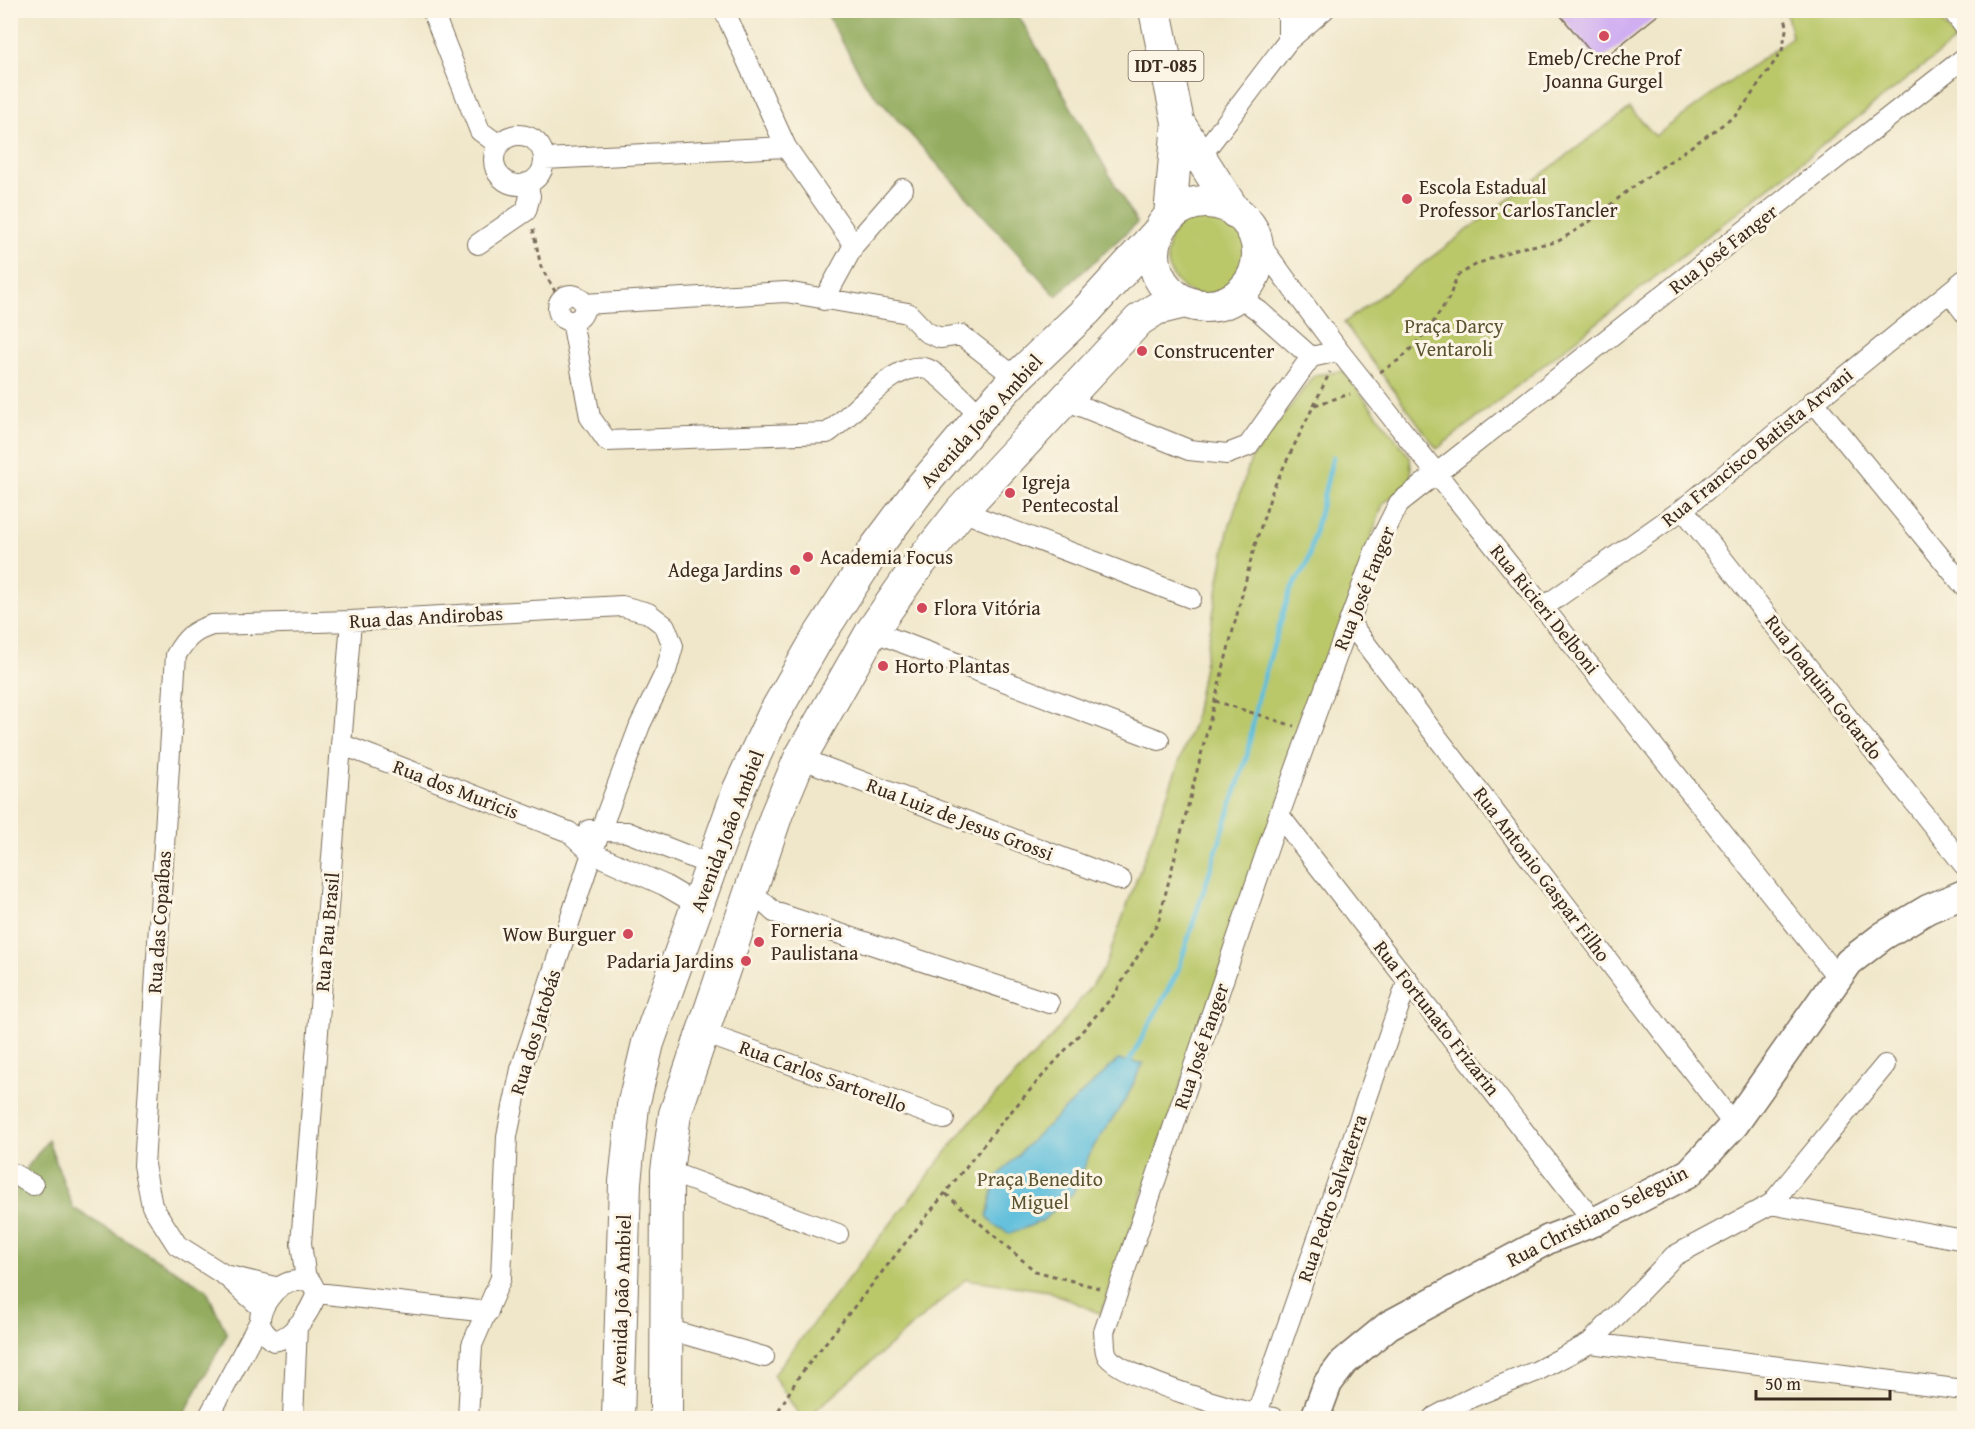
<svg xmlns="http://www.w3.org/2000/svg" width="1975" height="1429" font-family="'Gentium Book Plus',serif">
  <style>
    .green { fill: #bac86a; stroke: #7a7944; stroke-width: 1.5 }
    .forest { fill: #93ac5e; stroke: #676b3e; stroke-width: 1.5 }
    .water { fill: #5dbedc; stroke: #4c747d; stroke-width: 1.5 }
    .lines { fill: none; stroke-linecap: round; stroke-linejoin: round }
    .stream { stroke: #5dbedc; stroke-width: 5 }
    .building { fill: #cfadf1 }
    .minor-casing { stroke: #7a6c5a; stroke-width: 22 }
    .secondary-casing { stroke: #7a6c5a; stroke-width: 31 }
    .primary-casing { stroke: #7a6c5a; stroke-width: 34 }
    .path { stroke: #7a6c5a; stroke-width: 3; stroke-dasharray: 4.5 4.5; stroke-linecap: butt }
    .minor { stroke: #fff; stroke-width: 20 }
    .secondary { stroke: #fff; stroke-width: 28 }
    .primary { stroke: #fff; stroke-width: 32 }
    .poi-dot { fill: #d1495b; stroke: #fcf5e5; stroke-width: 2 }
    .labels { text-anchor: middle; stroke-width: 6; stroke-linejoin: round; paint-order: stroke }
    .shield { fill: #fcf5e5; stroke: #75675a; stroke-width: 1.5 }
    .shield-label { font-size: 18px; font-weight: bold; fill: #3b2a1e }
    .poi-label { font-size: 20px; fill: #3b2a1e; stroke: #fcf5e5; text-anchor: start }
    .street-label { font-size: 20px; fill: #3b2a1e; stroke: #fcf5e5 }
    .park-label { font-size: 20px; fill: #5b5231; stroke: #fcf5e5 }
  </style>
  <rect width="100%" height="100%" fill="#fcf5e5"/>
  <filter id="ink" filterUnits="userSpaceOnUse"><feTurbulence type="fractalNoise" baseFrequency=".0167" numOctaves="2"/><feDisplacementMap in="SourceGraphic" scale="12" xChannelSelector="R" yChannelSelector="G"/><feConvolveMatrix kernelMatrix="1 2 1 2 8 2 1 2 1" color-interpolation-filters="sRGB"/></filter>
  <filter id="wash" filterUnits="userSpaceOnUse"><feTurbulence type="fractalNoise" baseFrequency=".008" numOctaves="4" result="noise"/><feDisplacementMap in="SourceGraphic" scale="24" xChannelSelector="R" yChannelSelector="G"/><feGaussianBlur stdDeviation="1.35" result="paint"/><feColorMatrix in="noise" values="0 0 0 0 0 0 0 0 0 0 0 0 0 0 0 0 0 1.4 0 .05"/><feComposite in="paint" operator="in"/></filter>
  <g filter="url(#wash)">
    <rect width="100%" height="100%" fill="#f0e7ca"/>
    <path class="green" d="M1786,11H1933L1956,40L1437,449L1344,323L1630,108L1655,136L1792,37Z
      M1167 255a41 41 0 1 1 82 0a41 41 0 1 1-82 0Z
      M1343,371L1410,457L1412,480L1383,504L1101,1314L1049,1291L966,1279L807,1418H801L773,1375L969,1123L1052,1037L1104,969L1194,721L1228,531L1251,459L1314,375Z"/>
    <path class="forest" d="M825,11H1016L1137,223L1056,296L867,86Z
      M48,1140L73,1208L206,1289L227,1334L182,1418H11L10,1185L13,1186Z"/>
    <path class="water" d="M1118,1060L1143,1063L1126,1099L1092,1149L1073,1193L1042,1221L1010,1234L994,1225L987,1216L996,1178L1032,1140Z"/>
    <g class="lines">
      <path class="stream" d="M1129,1062L1177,973L1247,756L1258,697L1290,591L1307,564L1333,457"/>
    </g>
    <g id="blocks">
      <path class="building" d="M1556,10H1664L1599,62Z"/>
    </g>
  </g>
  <g filter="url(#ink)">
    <use href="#blocks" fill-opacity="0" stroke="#7a6c5a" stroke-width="1.5"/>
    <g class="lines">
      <defs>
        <path id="minor" d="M432,10L480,131L499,145
          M724,10L786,147L854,245
          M1288,10V41
          M1952,10L1964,26
          M494 160a25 25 0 1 1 50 0a25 25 0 1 1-50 0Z
          M544,159L786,147
          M1192,162L1200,157L1288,41L1324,10
          M1255,238L1339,351L1838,978
          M478,244L526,211L530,196L527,183
          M1949,292L1964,312
          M1237,295L1259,311L1311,357
          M558 308a13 13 0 1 1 26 0a13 13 0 1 1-26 0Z
          M824,300L854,245L903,189
          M584,304L786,292L908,313L926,332L940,338L961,335L1016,378
          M572,321L590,417L607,441L827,433C853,417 901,350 933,372C950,384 965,402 981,416
          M1063,399L1189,450L1227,454L1248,446L1311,357L1339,351
          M1813,401L1964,586
          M1683,509L1964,865
          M961,511L1191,598
          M1545,606L1683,509L1964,280
          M1349,622L1734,1125
          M872,631L1159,740
          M343,745L569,832L592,853L664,885L698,905
          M800,758L1121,880
          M1279,815L1594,1222
          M589,830L627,832L711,865
          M750,890L774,912L1049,1003
          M701,1032L944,1119
          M667,1171L838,1234
          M10,1172L33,1185
          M1771,1204L1964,1240
          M229,1276L279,1288
          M306,1280L301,1243L351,621
          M306,1280L311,1282L317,1293C310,1311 295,1337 274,1341C268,1336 261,1331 260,1322C259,1308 274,1288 287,1283C292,1281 300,1281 306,1280Z
          M317,1293L488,1312
          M263,1309L226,1276L177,1245L152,1206L144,1165L176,655C186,638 193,631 212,625L351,621L622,606L648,613L665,626L673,646L666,671L640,725L592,853L521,1069L507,1136L501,1278L472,1345L468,1418
          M667,1329L764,1357
          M1590,1343L1964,1390
          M1256,1416L1408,980
          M208,1418L260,1321
          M293,1418L297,1326
          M1274,1418C1247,1414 1117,1377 1107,1355C1104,1349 1105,1339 1104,1332L1279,815L1375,551L1399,503L1964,58
          M1433,1418L1472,1397L1537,1371L1590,1343L1674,1256L1771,1204L1885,1065"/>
        <path id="secondary" d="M1315,1418L1328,1383L1344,1362L1389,1325L1549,1239L1594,1222L1689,1173L1734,1125L1849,962L1883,936L1928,909L1964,894"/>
        <path id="primary" d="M1155,10L1178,122L1170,216
          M1178,122L1235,212
          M1154 254a52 52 0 1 1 104 0a52 52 0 1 1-104 0Z
          M618,1418L625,1182L633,1106L648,1043L739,789L774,714L817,639L877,546L922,486L981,416L1016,378L1086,311L1160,230
          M666,1418L667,1171L675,1114L777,813L800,758L872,631L913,572L961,511L1139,320L1156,309L1185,302"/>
      </defs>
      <use href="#minor" class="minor-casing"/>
      <use href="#secondary" class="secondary-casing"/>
      <use href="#primary" class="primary-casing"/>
      <path class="path" d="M533,229L541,267L560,300
        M1380,372L1402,358L1429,329L1449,298L1457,276L1477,264L1519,248L1557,242L1589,222L1630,189L1738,114L1782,51L1787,25L1782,10
        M1315,405L1350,394
        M1215,701L1294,726
        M946,1194L1035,1271L1099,1288
        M774,1418L799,1376L1001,1123L1114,995L1158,923L1254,548L1273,489L1330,372"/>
      <use href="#minor" class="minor"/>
      <use href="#secondary" class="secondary"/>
      <use href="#primary" class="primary"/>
    </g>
  </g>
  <g class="poi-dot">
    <circle cx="1604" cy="36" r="6"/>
    <circle cx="1407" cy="199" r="6"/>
    <circle cx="1142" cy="351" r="6"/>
    <circle cx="1010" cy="493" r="6"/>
    <circle cx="808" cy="557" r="6"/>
    <circle cx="795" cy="570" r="6"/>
    <circle cx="922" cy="608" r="6"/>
    <circle cx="883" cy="666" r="6"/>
    <circle cx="628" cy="934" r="6"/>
    <circle cx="759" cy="942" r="6"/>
    <circle cx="746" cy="961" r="6"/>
  </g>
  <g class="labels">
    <rect class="shield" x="1128.5" y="51" width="75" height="30" rx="4.5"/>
    <g class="shield-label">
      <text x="1166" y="72">IDT-085</text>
    </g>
    <g class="poi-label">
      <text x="1604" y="65" text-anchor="middle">Emeb/Creche Prof<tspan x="1604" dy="23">Joanna Gurgel</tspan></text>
      <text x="1419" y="194">Escola Estadual<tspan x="1419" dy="23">Professor CarlosTancler</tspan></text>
      <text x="1154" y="358">Construcenter</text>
      <text x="1022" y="489">Igreja<tspan x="1022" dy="23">Pentecostal</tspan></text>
      <text x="820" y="564">Academia Focus</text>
      <text x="783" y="577" text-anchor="end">Adega Jardins</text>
      <text x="934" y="615">Flora Vitória</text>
      <text x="895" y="673">Horto Plantas</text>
      <text x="771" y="937">Forneria<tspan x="771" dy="23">Paulistana</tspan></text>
      <text x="616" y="941" text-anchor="end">Wow Burguer</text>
      <text x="734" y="968" text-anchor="end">Padaria Jardins</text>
    </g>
    <g class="street-label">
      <text transform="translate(1723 249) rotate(-38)" y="7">Rua José Fanger</text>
      <text transform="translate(981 421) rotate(-48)" y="7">Avenida João Ambiel</text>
      <text transform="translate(1757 447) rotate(-39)" y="7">Rua Francisco Batista Arvani</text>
      <text transform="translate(1364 588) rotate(-68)" y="7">Rua José Fanger</text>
      <text transform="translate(1545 609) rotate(51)" y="7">Rua Ricieri Delboni</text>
      <text transform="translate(426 617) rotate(-3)" y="7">Rua das Andirobas</text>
      <text transform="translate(1824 687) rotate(52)" y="7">Rua Joaquim Gotardo</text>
      <text transform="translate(456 789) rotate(21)" y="7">Rua dos Muricis</text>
      <text transform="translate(960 819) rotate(21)" y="7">Rua Luiz de Jesus Grossi</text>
      <text transform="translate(727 831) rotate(-69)" y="7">Avenida João Ambiel</text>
      <text transform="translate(1542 874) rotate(53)" y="7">Rua Antonio Gaspar Filho</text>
      <text transform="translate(159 922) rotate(-86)" y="7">Rua das Copaíbas</text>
      <text transform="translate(327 932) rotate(-85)" y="7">Rua Pau Brasil</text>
      <text transform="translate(1437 1018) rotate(52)" y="7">Rua Fortunato Frizarin</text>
      <text transform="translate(535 1032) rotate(-73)" y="7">Rua dos Jatobás</text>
      <text transform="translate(1201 1046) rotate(-71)" y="7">Rua José Fanger</text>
      <text transform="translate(823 1076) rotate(20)" y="7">Rua Carlos Sartorello</text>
      <text transform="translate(1332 1198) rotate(-71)" y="7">Rua Pedro Salvaterra</text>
      <text transform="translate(1597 1216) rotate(-27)" y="7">Rua Christiano Seleguin</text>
      <text transform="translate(621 1300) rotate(-88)" y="7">Avenida João Ambiel</text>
    </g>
    <g class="park-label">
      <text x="1454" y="333">Praça Darcy<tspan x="1454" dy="23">Ventaroli</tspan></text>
      <text x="1040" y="1186">Praça Benedito<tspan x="1040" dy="23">Miguel</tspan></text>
    </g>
  </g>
  <rect width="1975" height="1429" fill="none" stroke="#fcf5e5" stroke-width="36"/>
  <path d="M1756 1390v9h134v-9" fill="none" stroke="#3b2a1e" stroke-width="3"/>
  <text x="1765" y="1390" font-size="18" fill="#3b2a1e" stroke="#fcf5e5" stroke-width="4.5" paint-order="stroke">50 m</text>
</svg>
